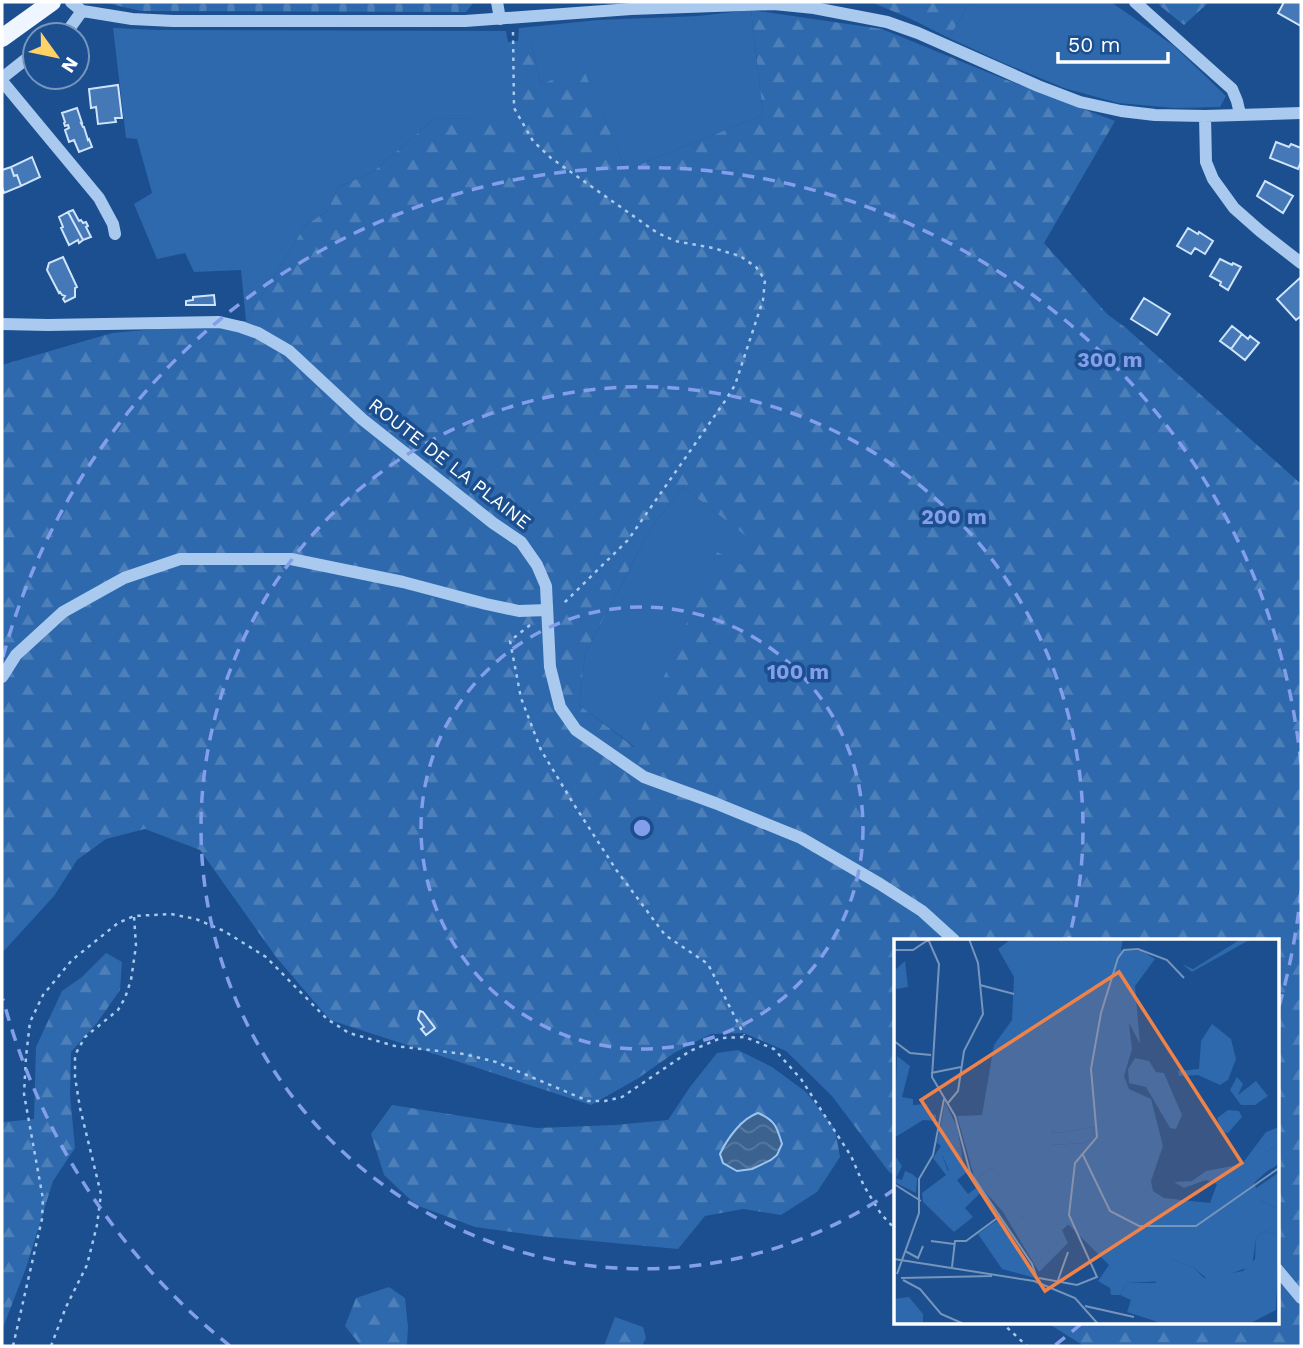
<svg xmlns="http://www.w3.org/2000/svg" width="1303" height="1348" font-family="'Work Sans',sans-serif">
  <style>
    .grass { fill: #2e69ad }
    .forest { fill: url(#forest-firs); fill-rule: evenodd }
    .cemetery { fill: url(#cemetery-stones) }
    .water { fill: url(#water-waves); stroke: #9cc4f0; stroke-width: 2 }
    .building { fill: #4478b7; stroke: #cfe3fa; stroke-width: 2 }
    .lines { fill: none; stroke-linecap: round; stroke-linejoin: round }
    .path { stroke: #a9c9ee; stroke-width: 2.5; stroke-dasharray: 3.5 5; stroke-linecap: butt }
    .minor { stroke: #a9c9ee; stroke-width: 12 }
    .major { stroke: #f0f6ff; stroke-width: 18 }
    .ring { fill: none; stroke: #839eea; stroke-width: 3.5; stroke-dasharray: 12 9 }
    .labels { text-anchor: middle; stroke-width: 7; stroke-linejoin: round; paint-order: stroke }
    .street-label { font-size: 19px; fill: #fff; stroke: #1b4f8f }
    .inset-road { fill: none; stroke: #7695bc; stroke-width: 2 }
    .view { fill: #ee8249; fill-opacity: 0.15; stroke: #ee8249; stroke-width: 3.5 }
    .inset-edge { fill: none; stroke: #fff; stroke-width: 3.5 }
    .centre { fill: #839eea; stroke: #1b4f8f; stroke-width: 3.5 }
    .ring-label { font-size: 21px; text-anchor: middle; font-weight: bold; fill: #839eea; stroke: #1b4f8f; stroke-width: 7; stroke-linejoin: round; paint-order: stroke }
  </style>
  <defs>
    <pattern id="forest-firs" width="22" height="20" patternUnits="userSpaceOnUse" patternTransform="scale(1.75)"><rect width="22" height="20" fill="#2e69ad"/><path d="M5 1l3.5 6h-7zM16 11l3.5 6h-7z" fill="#4d80b9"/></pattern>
    <pattern id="cemetery-stones" width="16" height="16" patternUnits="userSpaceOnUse" patternTransform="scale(1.75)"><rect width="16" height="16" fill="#2e69ad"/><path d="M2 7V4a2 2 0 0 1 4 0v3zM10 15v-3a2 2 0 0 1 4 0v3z" fill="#4d80b9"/></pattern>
    <pattern id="water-waves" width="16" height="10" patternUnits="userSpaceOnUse" patternTransform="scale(1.75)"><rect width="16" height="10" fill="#3c6290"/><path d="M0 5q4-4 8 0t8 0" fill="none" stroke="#597aa1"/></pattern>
  </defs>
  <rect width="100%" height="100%" fill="#1b4f8f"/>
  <path class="grass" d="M970,2H1111L1174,46L1226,96L1220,107L1174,108L1118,103L1064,88L999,61L949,38Z
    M751,10L763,115L626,170L583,69L541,84L531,42L517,120L435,118L373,172L338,187L328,210L305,226L246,321L241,270L194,272L185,253L157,259L134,204L152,193L137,139L126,138L113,28L160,30L506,31L508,42L518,41L519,28L598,20L698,16Z
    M683,487L752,540L742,565L717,553L635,747L579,705L585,654L651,528Z"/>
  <path class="forest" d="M871,2H970L949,38L909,18Z
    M1161,2H1209L1184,25L1159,5Z
    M751,10L882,29L1004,79L1115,121L1044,243L1107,314L1126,328L1301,484V1346H1084L1046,1322H1277V940H895V1175L889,1172L832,1096L786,1051L744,1033L711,1034L674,1053L637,1079L591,1105L330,1020L276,957L200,850L145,829L106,839L77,860L54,896L2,953V365L112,333L246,321L305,226L328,210L338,187L373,172L435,118L516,119L514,108L518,41L531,42L541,84L583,68L626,170L763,115ZM683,487L751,540L742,565L717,552L634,747L579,705L585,654L651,528Z
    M106,953L122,962L120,990L97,1023L71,1052L70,1095L75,1148L53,1181L26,1268L2,1330V1126L4,1122L34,1119L36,1047L62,991L82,977Z
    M738,1050L772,1067L806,1092L835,1129L840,1157L817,1192L781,1215L743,1209L705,1216L678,1249L540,1236L475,1227L416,1205L384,1175L371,1134L392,1105L537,1128L615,1125L668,1120L690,1087L717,1053Z
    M389,1287L405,1298L408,1328L407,1344L405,1346H361L345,1326L356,1298Z
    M615,1317L643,1327L646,1338L642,1346H604Z"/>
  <path class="cemetery" d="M102,2H474L466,12L141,11Z"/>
  <path class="water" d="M758,1113C775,1120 777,1127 782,1144L777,1155L771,1160L752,1169L737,1171L723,1163L720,1154C727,1139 742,1118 758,1113Z"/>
  <path class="building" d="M1284,2H1301V26L1278,13Z
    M118,85L122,118H115L116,122L98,124L96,107L91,108L89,89Z
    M77,108L82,123H81L83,127H84L88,140L89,139L92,147L79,152L74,140L69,142L65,130L69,128L68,125L65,126L64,123L65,122L62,113Z
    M1276,142L1289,147L1291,144L1301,148V162L1298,169L1270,158Z
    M32,157L40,177L21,186L17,175L14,176L11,167Z
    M11,167L14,176L17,175L21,186L4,193L2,187V170Z
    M1265,181L1293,196L1283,213L1257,196Z
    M73,210L79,221L81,220L83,223L86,222L88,226L86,227L91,237L83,240L68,212Z
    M68,212L83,240L79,243L78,240L69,245L61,228L63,227L59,217Z
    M1188,228L1198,234L1199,232L1213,241L1205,254L1195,248L1191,254L1177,246Z
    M63,257L77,287L75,288V297L65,302L63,299L65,296L62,295L60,292L59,293L47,270L49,263Z
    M1220,259L1232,265L1233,263L1241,267L1228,290L1220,285L1221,282L1210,276Z
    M1301,277V316L1296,320L1277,299Z
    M214,295L215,305H186V301L193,300V297Z
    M1144,298L1170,314L1157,335L1131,319Z
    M1232,326L1242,334L1231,349L1220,341Z
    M1242,334L1248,339L1250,336L1259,343L1245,360L1231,349Z
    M420,1011L423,1012L435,1028L426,1035L421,1029L424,1027L418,1019Z"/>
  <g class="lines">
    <path class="path" d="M513,32L514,108L533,141L551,158L656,232L675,241L713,248L740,256L756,267L765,280L763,300L735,385L725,401L628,540L564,603L561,604
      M530,625L510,641L521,698L541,750L573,803L617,871L665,935L708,964L744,1035
      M1001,1322L1027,1346
      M13,1346L42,1219L43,1199L24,1094L26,1057L30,1022L43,995L72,960L118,923L134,916L171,914L196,919L224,931L266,957L327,1019L349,1033L395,1046L464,1054L496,1062L588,1101H605L622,1097L690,1051L721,1038L745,1037L774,1049L801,1079L851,1156L864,1186L881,1214L895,1229
      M51,1346L66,1307L87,1265L97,1225L101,1194L80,1108L75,1077V1055L85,1037L118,1010L125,998L131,980L136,946L134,916"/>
    <path class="minor" d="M71,2L82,11L89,12L132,19L173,21H465L631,9L774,4L814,8L887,22L918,33L1038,86L1080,102L1121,111L1155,115L1205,116L1301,113
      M497,2L500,19
      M1135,2L1232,89L1237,101L1240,114
      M63,35L67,32L82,11
      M2,78L35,52
      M2,81L99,198L113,224L115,234
      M1205,116L1206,162L1213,179L1234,208L1260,231L1301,263
      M2,324L48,325L219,322L241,327L258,333L289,351L362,419L493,523L521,542L537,565L546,586L550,667L560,707L576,730L644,777L715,803L801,838L880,884L922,911L954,940
      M2,677L16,655L63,612L124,578L180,559H291L403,582L486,604L519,611L547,610
      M1277,1269L1301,1298"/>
    <path class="major" d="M2,38L52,2"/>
  </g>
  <g class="ring">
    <circle cx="642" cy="828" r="221"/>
    <path d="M895 1189A441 441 0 1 1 1069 938"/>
    <path d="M1301 891A662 662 0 0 1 1278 1010M1081 1324A662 662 0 0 1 1054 1346M230 1346A662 662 0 0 1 3 999M3 657A662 662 0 0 1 1301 765"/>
  </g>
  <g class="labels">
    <g class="street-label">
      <text transform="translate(450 463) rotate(38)" y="7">ROUTE DE LA PLAINE</text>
    </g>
  </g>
  <g transform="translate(894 939)">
    <rect width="385" height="385" fill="#1b4f8f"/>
    <path d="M51,163L63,188L67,209L47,213L54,232L69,224L73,233L63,241L74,255L82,249L86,254L71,269L79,278L60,293L29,263L28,254L52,236L39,219L47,207L43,204ZM200,188L199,200L191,204L157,206L159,191L164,194ZM385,205V225L372,233V213ZM96,229L117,244L127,277L146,284L175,285L168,291L174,304L145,333L109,273L81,241ZM385,233V270L368,263L361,250ZM369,292L385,296L382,371L355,385H270L233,373L237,361L226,356L233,344H261L278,320L300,329L310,339L349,332L361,320L362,300Z" fill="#2e69ad"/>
    <path d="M117,0H229L227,11L248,12L261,20L241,47L246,105L235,84L238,110L230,137L235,150L257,160L269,207L257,242L259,252L270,259L316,264L323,245L312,241L290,249L280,243L298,242L312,232L348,225L372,193L385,188V205L372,213V233L360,244L368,263L385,270V296L369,292L362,300L358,327L316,342L300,329L278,320L272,342L233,344L226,356H217L216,349L204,342L215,326L175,286L146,285L127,277L120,265L108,272L112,265L106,260L116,244L96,229L81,241L63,177L88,176L100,106L118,81L120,38L104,10ZM200,188L199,200L191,204L158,206L159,191L164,194ZM347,0H357L298,33L288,25L299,30ZM11,22L14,48L2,50L0,32ZM318,85L337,100L342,120L334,141L326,146L304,136L285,137L284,132L305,130L307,102ZM3,117L16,127L8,158L19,160V166L33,165L34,174L42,176V182L29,181L0,199ZM241,119L255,122L262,133L270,134L288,176L282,190L276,189L252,148L235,144L234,130ZM343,138L349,145L344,156L362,142L374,157L361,166H347L336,151ZM334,171L345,172L348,178L334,194L328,193L323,179ZM67,209L69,224L56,234L47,213ZM2,218L8,227L2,239L8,241L11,232L18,235L23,239L22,254L0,243ZM15,358L29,375V385H0V360Z" fill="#2e69ad" fill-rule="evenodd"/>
    <path d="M102,282L109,283L141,339L108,330L84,295Z" fill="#2e69ad"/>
    <path class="inset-road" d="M34,0L45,25L38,138L61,177L76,233L138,325L144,342M0,11H19L34,1M86,46L120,55M0,102L16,114L37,116M37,134L67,128M54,164L64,152L70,112L89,75L84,24L75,0M188,214L216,272L245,287H302L385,229M0,245L27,262M37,302L60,305M11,312L24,319L29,307M0,320L140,342L181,359L204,385M58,328L61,302H72L106,277M3,335L25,274V240L39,216L50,160M7,339L98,337M145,339L183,346L203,338L175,276L181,224L203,198L197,130L207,74L224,19L230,11L244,10L273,21L290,39M9,341L26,350L47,375L70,385M163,344L174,313M191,367L240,378"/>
    <path class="view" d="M225,33L348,224L151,352L27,161Z"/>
    <rect width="385" height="385" class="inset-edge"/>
  </g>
  <circle cx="642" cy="828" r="10" class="centre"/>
  <g class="ring-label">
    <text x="1110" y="367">300 m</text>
    <text x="954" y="524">200 m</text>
    <text x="798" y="679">100 m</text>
  </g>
  <rect width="1303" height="1348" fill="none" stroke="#ffffff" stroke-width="7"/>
  <g transform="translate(56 56) rotate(123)"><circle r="33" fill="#1b4f8f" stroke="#7695bc" stroke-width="2"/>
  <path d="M0-5L12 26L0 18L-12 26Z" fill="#ffd166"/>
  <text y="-10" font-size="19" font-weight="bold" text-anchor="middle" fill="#ffffff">N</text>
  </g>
  <path d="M1058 52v10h110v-10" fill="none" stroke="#ffffff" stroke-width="3.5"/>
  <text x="1068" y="52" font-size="21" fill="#ffffff" stroke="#1b4f8f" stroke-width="5" paint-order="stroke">50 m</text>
</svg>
